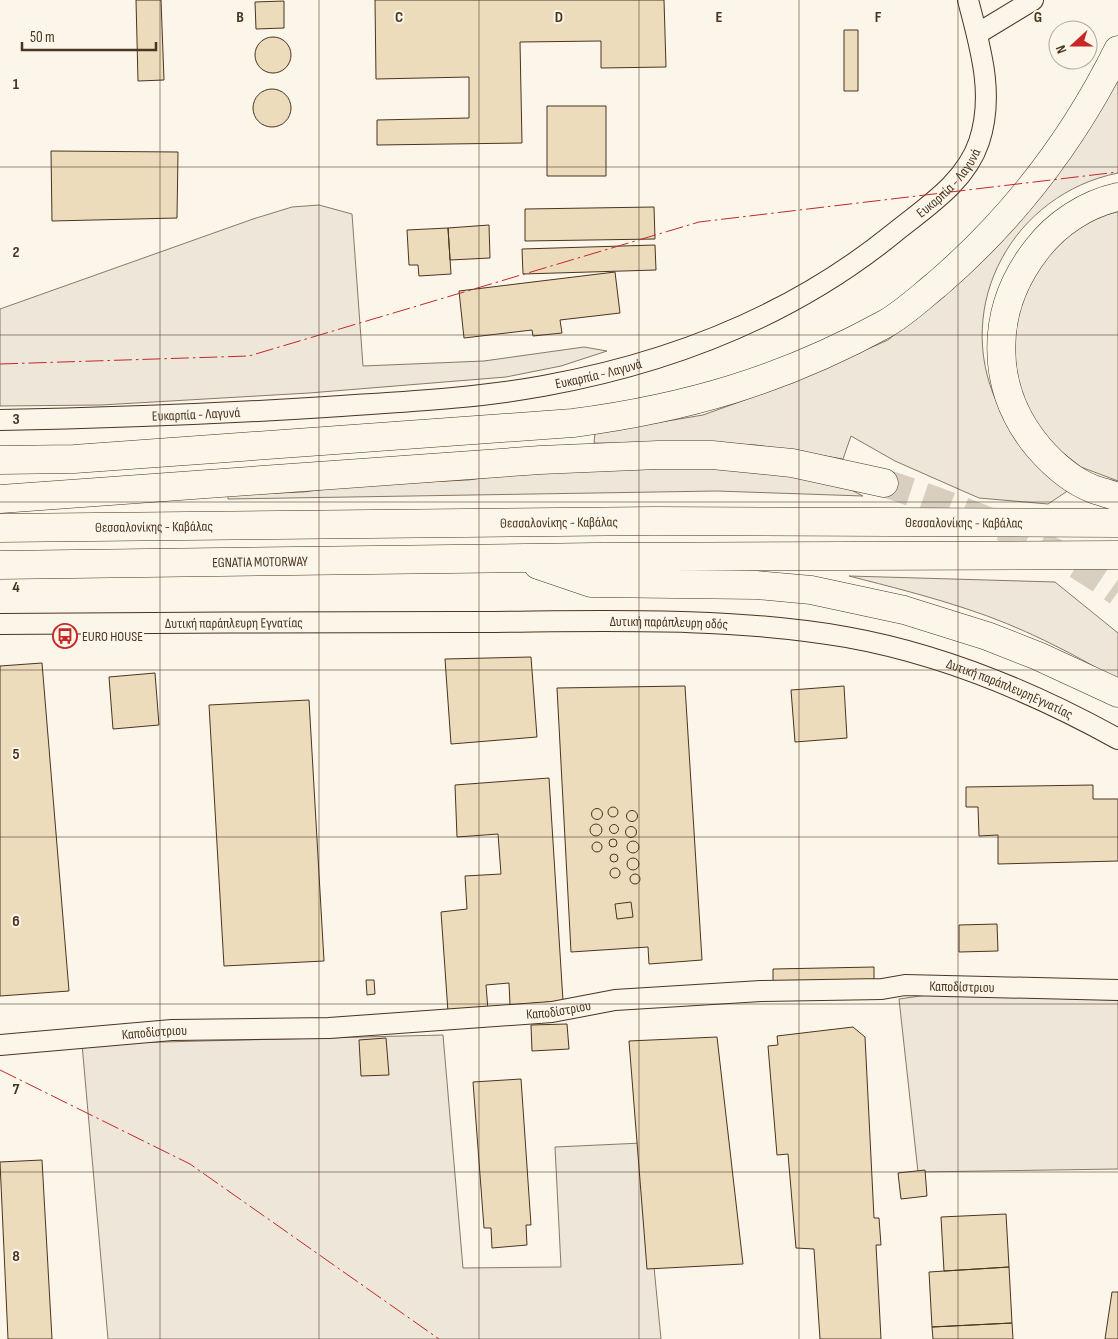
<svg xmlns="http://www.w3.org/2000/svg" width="1118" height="1339" font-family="'Sofia Sans Condensed',sans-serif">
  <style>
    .green { fill: #ede6d9; stroke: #887966 }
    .building { fill: #ecdcbc; stroke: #4a3520 }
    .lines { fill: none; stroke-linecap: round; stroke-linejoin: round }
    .highway-tunnel { stroke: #d8cfc1; stroke-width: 28; stroke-dasharray: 28 14; stroke-linecap: butt }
    .minor-casing { stroke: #4a3520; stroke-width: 22 }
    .highway-casing { stroke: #4a3520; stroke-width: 29 }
    .minor { stroke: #fbf6e9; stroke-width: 20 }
    .highway { stroke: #fbf6e9; stroke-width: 28 }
    .power { stroke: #c62828; stroke-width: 1; stroke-dasharray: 18 4 2.5 4; stroke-linecap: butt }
    .grid { fill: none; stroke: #4a3520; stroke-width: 1; stroke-opacity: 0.55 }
    .labels { text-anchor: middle; stroke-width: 4; stroke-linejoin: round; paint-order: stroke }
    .street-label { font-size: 14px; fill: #4a3520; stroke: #fbf6e9 }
    .poi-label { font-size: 14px; fill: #4a3520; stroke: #fbf6e9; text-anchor: start }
    .grid-label { font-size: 16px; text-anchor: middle; font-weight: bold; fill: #4a3520; stroke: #fbf6e9; stroke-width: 4; stroke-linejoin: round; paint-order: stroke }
  </style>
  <rect width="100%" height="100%" fill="#fbf6e9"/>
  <path class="green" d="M1118,77V173C1014,194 952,304 997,403C1011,434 1045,464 1069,490L1048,504L979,498L895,461L851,436L843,459L756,445L594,443L595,433L703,415L781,387L888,340L973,270Z
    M319,205L352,214L363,366L484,361L584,347L607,351L561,366L506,377L309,393L101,405L0,406V309L253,219L292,207Z
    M1118,207V481L1081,467L1049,442L1017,393L1009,335L1034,265L1092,215Z
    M706,465L828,478L863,496L716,491L228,499V495L303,492L356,485L468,480L539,470Z
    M849,576L1055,582L1118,633V680C1070,652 1020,626 967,609C928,596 888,586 849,576Z
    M927,995L1118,1000V1169L918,1172L899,999Z
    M443,1035L463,1268L561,1267L555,1147L642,1143L661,1339H108L82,1044Z"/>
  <path class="building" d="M136,0H161L164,80L138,81Z
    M375,0H664L666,67L601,68V41L520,42L522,143L377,145V120L469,118V77L376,79Z
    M284,1V28L256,29L255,2Z
    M844,30H858V91H844Z
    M255 55a18 18 0 1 1 36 0a18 18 0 1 1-36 0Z
    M253 108a19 19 0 1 1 38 0a19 19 0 1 1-38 0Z
    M547,106H606V176H547Z
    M51,151L178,152L177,218L52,221Z
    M654,207L655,239L525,241V209Z
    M489,225L490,258L450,260L448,228Z
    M448,228L451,274L419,276L418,265H409L407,230Z
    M655,245L656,270L523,274L522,249Z
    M615,272L620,313L560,320L562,333L533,336L532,330L464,338L459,291Z
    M531,657L537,737L451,744L445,659Z
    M42,663L69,991L0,996V666Z
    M155,673L159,725L113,729L109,677Z
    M685,686L702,960L649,964L648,947L571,952L557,688Z
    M844,686L847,738L795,742L791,690Z
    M309,700L324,961L224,966L209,705Z
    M549,778L563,1001L510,1005L509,983L486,985L488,1010L448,1012L441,912L467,909L465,876L501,874L498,834L457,837L455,785Z
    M1093,785V799H1118V861L998,864V835L979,836L978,807H966V787Z
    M608 812a5 5 0 1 1 10 0a5 5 0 1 1-10 0Z
    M591.5 814a5.5 5.5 0 1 1 11 0a5.5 5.5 0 1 1-11 0Z
    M626.5 816a5.5 5.5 0 1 1 11 0a5.5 5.5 0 1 1-11 0Z
    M590 830a6 6 0 1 1 12 0a6 6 0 1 1-12 0Z
    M609.5 829a4.5 4.5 0 1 1 9 0a4.5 4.5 0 1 1-9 0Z
    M625.5 832a5.5 5.5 0 1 1 11 0a5.5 5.5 0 1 1-11 0Z
    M609 843a4 4 0 1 1 8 0a4 4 0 1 1-8 0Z
    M627 847a6 6 0 1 1 12 0a6 6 0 1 1-12 0Z
    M592 847a5 5 0 1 1 10 0a5 5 0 1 1-10 0Z
    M610 858a4 4 0 1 1 8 0a4 4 0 1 1-8 0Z
    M627 864a6 6 0 1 1 12 0a6 6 0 1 1-12 0Z
    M610 873a5 5 0 1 1 10 0a5 5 0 1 1-10 0Z
    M630 879a5 5 0 1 1 10 0a5 5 0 1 1-10 0Z
    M631,902L633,917L617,919L615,904Z
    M997,924L998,951L959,952V925Z
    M874,967V984L773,986V969Z
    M366,980H374L375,994L367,995Z
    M567,1024L569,1049L532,1051L531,1025Z
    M853,1027L865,1037L874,1218H879L881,1245H876L881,1339H820L814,1249L796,1248L788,1154L777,1155L768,1046L778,1045L777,1036Z
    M717,1037L743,1264L647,1269L629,1041Z
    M386,1038L389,1075L361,1076L359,1040Z
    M521,1079L531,1225H526L527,1245L492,1248L491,1228H484L473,1082Z
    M42,1160L52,1339H8L0,1162Z
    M925,1170L927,1196L901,1199L898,1173Z
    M1006,1214L1009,1267L944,1271L941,1217Z
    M1009,1267L1012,1323L932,1327L929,1272Z
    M1112,1292H1118V1339H1105Z
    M1012,1323L1013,1339H933L932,1327Z"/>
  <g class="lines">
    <path class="highway-tunnel" d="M884,483C966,510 1048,541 1118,592"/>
    <defs>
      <g id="minor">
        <path d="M977,34L1033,0"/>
        <path id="s1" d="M0,420C109,418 217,414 326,407C398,402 471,399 543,386C670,363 792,316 894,233C926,207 965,183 979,142C995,94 980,47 968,0"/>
        <path id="s2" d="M0,624C153,623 305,622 458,622C586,622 719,615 846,637C942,654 1033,692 1118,739"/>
        <path id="s3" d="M0,1045L172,1030L329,1028L552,1012L615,1000L761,991L882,989L905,985L1118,990"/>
      </g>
      <g id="highway">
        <path d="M1118,197C1086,204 1056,224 1037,249C989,310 989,389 1039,448C1053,464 1072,481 1093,489C1101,492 1110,494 1118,497"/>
        <path d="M0,460L74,459L573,423C687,408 783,380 885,324C903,314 920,298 936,285C1013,219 1073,141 1118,50"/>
        <path d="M0,499L540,460L658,455H712L792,463L884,483"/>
        <path id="s4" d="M0,528L654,521L1118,523"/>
        <path id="s5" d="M0,565L595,557L1118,555"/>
        <path d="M538,565L591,583L756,585L811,590L904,610L987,636L1038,656L1118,693"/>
      </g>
    </defs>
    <use href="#minor" class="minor-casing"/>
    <use href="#highway" class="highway-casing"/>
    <use href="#minor" class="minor"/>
    <use href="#highway" class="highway"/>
    <path class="power" d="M0,364L249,356L699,222L1118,172
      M0,1070L190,1164L439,1339"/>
  </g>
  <path class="grid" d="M160,0V1339M319,0V1339M479,0V1339M639,0V1339M799,0V1339M958,0V1339M0,167H1118M0,335H1118M0,502H1118M0,670H1118M0,837H1118M0,1004H1118M0,1172H1118"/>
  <defs>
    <symbol id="bus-ring" viewBox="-11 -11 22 22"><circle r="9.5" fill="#fbf6e9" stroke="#c62828" stroke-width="1.5"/><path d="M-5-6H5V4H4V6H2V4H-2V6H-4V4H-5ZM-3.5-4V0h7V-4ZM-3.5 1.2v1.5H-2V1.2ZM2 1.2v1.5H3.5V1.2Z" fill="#c62828"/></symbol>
  </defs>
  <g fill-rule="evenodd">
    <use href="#bus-ring" x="51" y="622" width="28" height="28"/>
  </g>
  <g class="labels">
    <g class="street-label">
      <text dy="5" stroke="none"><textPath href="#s1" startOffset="1006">Ευκαρπία - Λαγυνά</textPath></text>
      <text dy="5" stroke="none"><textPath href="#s1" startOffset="601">Ευκαρπία - Λαγυνά</textPath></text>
      <text dy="5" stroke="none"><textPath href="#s1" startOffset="196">Ευκαρπία - Λαγυνά</textPath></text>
      <text dy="5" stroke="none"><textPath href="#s4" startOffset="559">Θεσσαλονίκης - Καβάλας</textPath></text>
      <text dy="5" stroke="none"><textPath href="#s4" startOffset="964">Θεσσαλονίκης - Καβάλας</textPath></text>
      <text dy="5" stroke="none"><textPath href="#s4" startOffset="154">Θεσσαλονίκης - Καβάλας</textPath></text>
      <text dy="5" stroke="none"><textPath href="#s5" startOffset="260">EGNATIA MOTORWAY</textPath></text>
      <text dy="5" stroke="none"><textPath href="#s2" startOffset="234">Δυτική παράπλευρη Εγνατίας</textPath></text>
      <text dy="5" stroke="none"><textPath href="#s2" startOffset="669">Δυτική παράπλευρη οδός</textPath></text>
      <text dy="5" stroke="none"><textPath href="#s2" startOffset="1019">Δυτική παράπλευρηΕγνατίας</textPath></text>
      <text dy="5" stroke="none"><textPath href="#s3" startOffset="965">Καποδίστριου</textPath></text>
      <text dy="5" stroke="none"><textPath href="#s3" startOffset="560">Καποδίστριου</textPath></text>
      <text dy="5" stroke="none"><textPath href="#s3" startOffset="155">Καποδίστριου</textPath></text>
    </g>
    <g class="poi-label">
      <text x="82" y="641">EURO HOUSE</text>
    </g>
  </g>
  <g class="grid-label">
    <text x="240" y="22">B</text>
    <text x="399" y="22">C</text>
    <text x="559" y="22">D</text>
    <text x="719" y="22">E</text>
    <text x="878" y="22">F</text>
    <text x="1038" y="22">G</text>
    <text x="16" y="89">1</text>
    <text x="16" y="257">2</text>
    <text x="16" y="424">3</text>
    <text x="16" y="592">4</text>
    <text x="16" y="759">5</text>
    <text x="16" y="926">6</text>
    <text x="16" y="1094">7</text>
    <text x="16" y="1261">8</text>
  </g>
  <g transform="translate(1073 45) rotate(249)"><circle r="24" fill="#fbf6e9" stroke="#b4a999"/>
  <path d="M0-4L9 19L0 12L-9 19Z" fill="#c62828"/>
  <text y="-8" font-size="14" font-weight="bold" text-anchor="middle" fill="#4a3520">N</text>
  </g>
  <path d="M22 42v8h134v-8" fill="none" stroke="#4a3520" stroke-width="2.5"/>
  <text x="30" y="42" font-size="15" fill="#4a3520" stroke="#fbf6e9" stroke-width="4" paint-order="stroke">50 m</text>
</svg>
